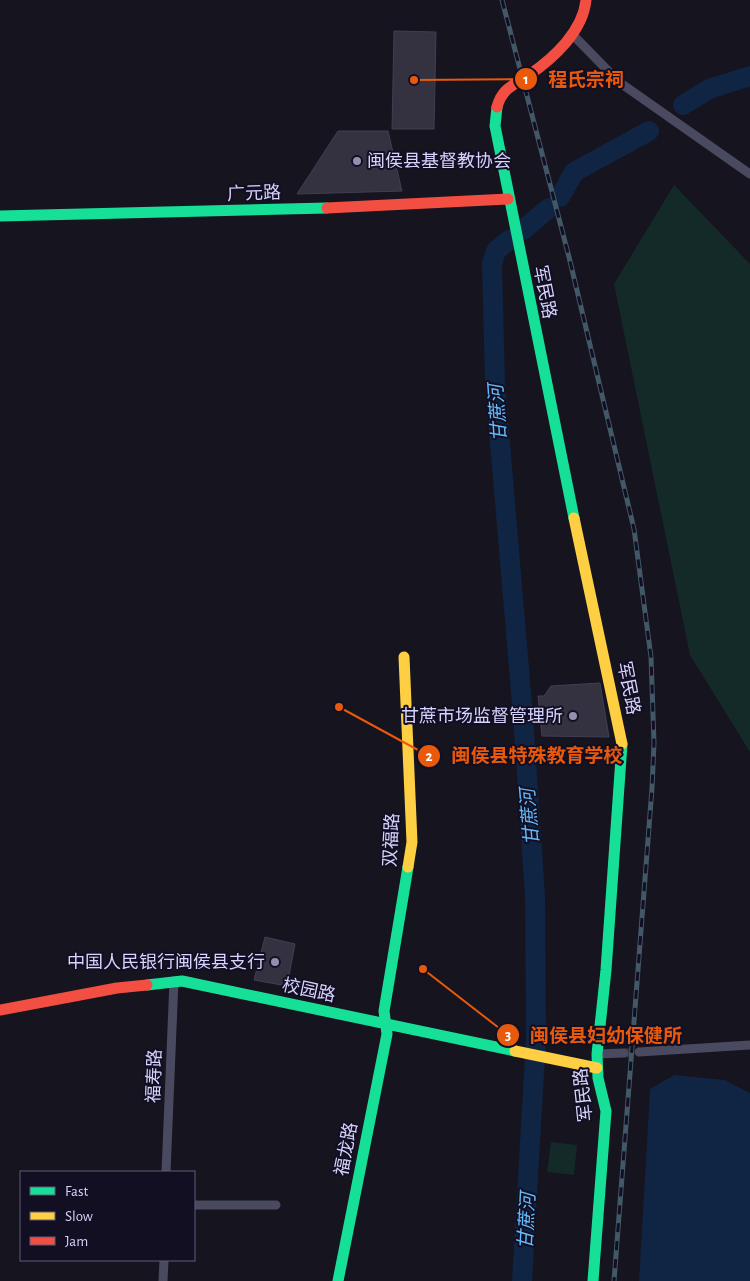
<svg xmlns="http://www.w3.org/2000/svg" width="750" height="1281" font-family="'Alegreya Sans','Noto Sans SC',sans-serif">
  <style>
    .green { fill: #132a29 }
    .water { fill: #102443 }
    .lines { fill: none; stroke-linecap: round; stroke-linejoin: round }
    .river { stroke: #102443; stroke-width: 20 }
    .building { fill: #343241; stroke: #423e52 }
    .street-tunnel { stroke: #33313f; stroke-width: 9; stroke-dasharray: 9 4.5; stroke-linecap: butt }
    .street { stroke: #49495f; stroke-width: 9 }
    .fast { stroke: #16e098; stroke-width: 11 }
    .slow { stroke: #ffcf43; stroke-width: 11 }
    .jam { stroke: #f24e42; stroke-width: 11 }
    .rail-casing { stroke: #425867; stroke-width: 5 }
    .rail { stroke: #120f23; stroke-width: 3; stroke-dasharray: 9; stroke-linecap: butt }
    .poi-dot { fill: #9390af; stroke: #120f23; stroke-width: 2 }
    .labels { text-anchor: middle; stroke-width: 4; stroke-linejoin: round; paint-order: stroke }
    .poi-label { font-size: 18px; fill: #d6d3fd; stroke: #120f23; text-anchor: end }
    .street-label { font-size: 18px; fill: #d6d3fd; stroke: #120f23 }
    .water-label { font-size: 19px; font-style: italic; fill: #64bafa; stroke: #120f23 }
    .leader { fill: none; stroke: #e8590c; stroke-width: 2 }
    .callout-dot { fill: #e8590c; stroke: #120f23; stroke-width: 2 }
    .mark-label { font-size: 15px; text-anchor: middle; font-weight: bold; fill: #fff }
    .callout-label { font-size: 19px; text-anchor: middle; font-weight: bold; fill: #e8590c; stroke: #120f23; stroke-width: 4; stroke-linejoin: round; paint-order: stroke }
  </style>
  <rect width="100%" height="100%" fill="#16141e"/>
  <path class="green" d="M674,185L750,264V752L690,655L614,284Z
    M551,1142L577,1145L574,1175L547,1172Z"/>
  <path class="water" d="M674,1075L725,1080L750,1093V1281H639L650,1089Z"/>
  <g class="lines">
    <path class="river" d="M683,105L709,89L750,76
      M560,197L574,172L649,131
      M523,230L549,208
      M509,240L496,251L492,264L495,383L523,716L535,896L536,1039L522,1281"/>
  </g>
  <path class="building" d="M394,31L436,32L434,129H392Z
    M338,131H388L402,191L297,194Z
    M600,683L609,737L542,736L538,696H544L551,686Z
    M265,937L295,944L287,986L254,980Z"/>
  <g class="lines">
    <path class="street-tunnel" d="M624,1053L639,1052"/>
    <path class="street" d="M572,34L619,82L750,174
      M639,1052L750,1045
      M597,1054L624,1053
      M166,1172L174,981
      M194,1205H276
      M163,1281L164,1260"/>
    <path class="fast" d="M497,107L495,126L574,518
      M0,216L327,208
      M147,985L182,981L515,1051
      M338,1281L387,1034L384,1011L408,867
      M593,1281L606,1111L598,1078L597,1054L606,970L622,744"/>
    <path class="slow" d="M574,518L622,744
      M404,657L412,842L408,867
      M515,1051L597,1068"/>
    <path class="jam" d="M497,107C502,88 514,85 529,75C554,58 583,31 586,0
      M327,208L508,199
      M0,1010L117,988L147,985"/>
    <defs>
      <path id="rail" d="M502,0L569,257L634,529L651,657L654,743L652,788L614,1281"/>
    </defs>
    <use href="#rail" class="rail-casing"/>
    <use href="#rail" class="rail"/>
  </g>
  <g class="poi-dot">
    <circle cx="357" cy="161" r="5"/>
    <circle cx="573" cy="716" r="5"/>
    <circle cx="275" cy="962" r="5"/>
  </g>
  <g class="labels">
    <g class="poi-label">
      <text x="367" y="167" text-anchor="start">闽侯县基督教协会</text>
      <text x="563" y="722">甘蔗市场监督管理所</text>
      <text x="265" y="968">中国人民银行闽侯县支行</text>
    </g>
    <g class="street-label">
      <text transform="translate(254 193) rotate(-2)" y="6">广元路</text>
      <text transform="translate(545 292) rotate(79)" y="6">军民路</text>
      <text transform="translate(629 688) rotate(79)" y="6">军民路</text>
      <text transform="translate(391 840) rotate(-87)" y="6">双福路</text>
      <text transform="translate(309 990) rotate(12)" y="6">校园路</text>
      <text transform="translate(154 1076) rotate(-88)" y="6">福寿路</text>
      <text transform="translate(583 1095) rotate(-96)" y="6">军民路</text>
      <text transform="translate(346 1149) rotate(-79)" y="6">福龙路</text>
    </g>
    <g class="water-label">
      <text transform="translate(497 413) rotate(-94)" y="7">甘蔗河</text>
      <text transform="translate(529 817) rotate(-95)" y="7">甘蔗河</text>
      <text transform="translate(526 1221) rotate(-87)" y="7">甘蔗河</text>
    </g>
  </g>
  <path class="leader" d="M414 80L526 79M339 707L429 756M423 969L508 1035"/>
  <g class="callout-dot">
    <circle cx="414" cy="80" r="5"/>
    <circle cx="339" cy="707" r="5"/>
    <circle cx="423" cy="969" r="5"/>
    <circle cx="526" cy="79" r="12"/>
    <circle cx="429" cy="756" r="12"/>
    <circle cx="508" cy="1035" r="12"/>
  </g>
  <g class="mark-label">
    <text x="526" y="84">1</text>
    <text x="429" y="761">2</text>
    <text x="508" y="1040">3</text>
  </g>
  <g class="callout-label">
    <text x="586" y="86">程氏宗祠</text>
    <text x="537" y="762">闽侯县特殊教育学校</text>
    <text x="606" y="1042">闽侯县妇幼保健所</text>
  </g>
  <rect x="20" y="1171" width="175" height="90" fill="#120f23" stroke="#605d7a"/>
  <rect x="30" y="1187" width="25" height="8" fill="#16e098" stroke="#605d7a"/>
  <text x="65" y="1196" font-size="15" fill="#d6d3fd">Fast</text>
  <rect x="30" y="1212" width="25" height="8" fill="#ffcf43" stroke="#605d7a"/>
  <text x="65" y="1221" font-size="15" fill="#d6d3fd">Slow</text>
  <rect x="30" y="1237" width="25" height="8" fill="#f24e42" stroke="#605d7a"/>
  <text x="65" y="1246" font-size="15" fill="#d6d3fd">Jam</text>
</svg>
